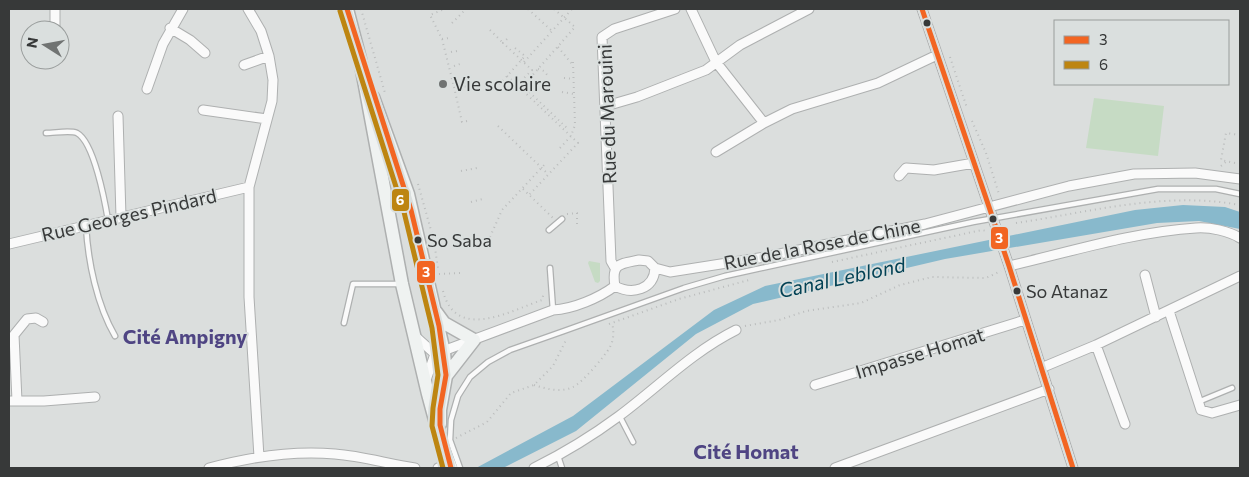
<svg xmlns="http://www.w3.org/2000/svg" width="1249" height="477" font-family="Commissioner,sans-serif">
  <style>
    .green { fill: #c6dbc4 }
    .water { fill: #88b9cc }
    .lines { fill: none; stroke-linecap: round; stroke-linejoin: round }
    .lane-casing { stroke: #aeb0b0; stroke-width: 7 }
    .street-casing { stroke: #aeb0b0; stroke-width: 11 }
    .secondary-casing { stroke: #aeb0b0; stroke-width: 15 }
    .path { stroke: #bbbdbd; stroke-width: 2; stroke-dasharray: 1 4; stroke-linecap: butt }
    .lane { stroke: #fafafa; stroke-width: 4.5 }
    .street { stroke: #fafafa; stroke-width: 9 }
    .secondary { stroke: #eff2f1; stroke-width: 12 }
    .bus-1-casing { stroke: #dadfde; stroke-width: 9 }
    .bus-2-casing { stroke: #dadfde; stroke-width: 9 }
    .bus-1 { stroke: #f26522; stroke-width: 5 }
    .bus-2 { stroke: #bd8511; stroke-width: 5 }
    .bus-dot { fill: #373939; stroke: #dadfde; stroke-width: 2 }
    .poi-dot { fill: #707372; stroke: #dadfde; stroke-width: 2 }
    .labels { text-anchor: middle; stroke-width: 4; stroke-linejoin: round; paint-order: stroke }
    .bus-label { font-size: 18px; fill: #373939; stroke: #dadfde; text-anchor: start }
    .poi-label { font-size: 19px; fill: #373939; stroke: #dadfde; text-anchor: start }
    .street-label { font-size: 19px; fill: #373939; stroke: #dadfde }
    .water-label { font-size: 20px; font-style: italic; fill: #024154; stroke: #dadfde }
    .neighbourhood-label { font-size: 20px; font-weight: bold; fill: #4f4583; stroke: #dadfde }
    .line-badge { stroke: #dadfde; stroke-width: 2 }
    .badge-label { font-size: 14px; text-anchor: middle; font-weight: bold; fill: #fff }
  </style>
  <rect width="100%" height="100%" fill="#dbdedd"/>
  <path class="green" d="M1094,98L1164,106L1158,156L1086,148Z
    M589,261L600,263V281L598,283L595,282L588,263Z"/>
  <path class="water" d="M1183,205L1225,207L1240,212V229L1199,221L1157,223L945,259L753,304L696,334L576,431L503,468H476L573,416L714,310L765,286L1135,210Z"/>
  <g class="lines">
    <defs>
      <path id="lane" d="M46,133C55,133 70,130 77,133C94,142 105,202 108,220
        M86,226C88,262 97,305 115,336
        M549,230L562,219
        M550,268L553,310
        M344,323L353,284H401
        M1198,402L1232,388
        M619,415L633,442
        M558,456L562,468
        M460,468L450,440L451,420L458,396L470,377L488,362L510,350L564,331L684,288L725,276L973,222L1158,189H1216L1240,194"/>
      <path id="street" d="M248,9L261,31L269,56L273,80L272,101L249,187V297L259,457
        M691,9L716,62L764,123
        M922,9L1009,266L1073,468
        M170,28L190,40L205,53
        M55,30V9
        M244,65L269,56
        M147,89L163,44L183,9
        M606,106L637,97L706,70L740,45L809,9
        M203,110L267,119
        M118,116L121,217
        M716,152L764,123L792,109L878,83L937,55
        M899,176L906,168L934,170L974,163
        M9,244L249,187
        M639,260L648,261L655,268C654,290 632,295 615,286C611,263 620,264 639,260Z
        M1009,266C1070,252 1133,232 1196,228C1210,227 1229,231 1240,238
        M615,268L611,261L602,37L614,29L675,9
        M655,268L670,272L765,257L925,224L1069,186L1134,174L1195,173L1240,179
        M1145,275L1156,317
        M1169,311L1201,410L1212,413L1240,405
        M415,336L435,354
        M1096,345L1125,424
        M1041,368L1096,345L1240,276
        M426,380L435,354L553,310C573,309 599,298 615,286
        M815,385L1025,320
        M9,401H44L95,397
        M17,401L14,335L27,319L36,318L43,322
        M209,468C250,457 293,450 335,454C362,456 388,464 415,468
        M438,468L449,464
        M534,468C564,453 592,436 619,416C658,387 692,352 736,330
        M835,468L1049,389"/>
      <path id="secondary" d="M347,9L360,59L402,284L428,394L441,442L451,468
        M373,97L408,194L444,352L446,376L440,410V424
        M436,312L444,323L474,340L446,376"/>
    </defs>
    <use href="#lane" class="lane-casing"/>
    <use href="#street" class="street-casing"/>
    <use href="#secondary" class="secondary-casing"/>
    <path class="path" d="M361,9L385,93
      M528,9L552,31
      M554,9L575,27L523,86L569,130
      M442,10L430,15L442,39L454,87L499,85L525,56L515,48
      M452,23L466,9
      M490,30L503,43
      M442,39L449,38
      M507,39L503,43L532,70L517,85L578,143L529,195
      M558,47L572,64
      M451,52L457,51
      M950,57L967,108
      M524,62L572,9
      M454,66L460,64
      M538,69L544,71L548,76
      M507,76L517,85
      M564,78L574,79
      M454,87L462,122L467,121
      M562,92L574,94
      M972,121L986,153L999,194
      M498,126L548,174
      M560,148L571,136L575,125L573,62
      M1235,163L1221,160L1226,133L1240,135
      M1221,166L1227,161
      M461,171L477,168
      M418,184L434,241L438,269
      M523,189L553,218
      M471,202L483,199
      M567,214L577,213V225
      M1016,223C1091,212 1164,191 1240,205
      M490,237L502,210L546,163
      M832,262L982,230L986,231
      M439,274L460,273
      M443,291C456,342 510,311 542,300L544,292
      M609,324L679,299L749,280
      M745,326L779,320L806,311L861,303L900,285L932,277L986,278L1001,271
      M534,385C547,389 560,393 573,387C582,383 605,356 610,347C614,340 614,330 612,323
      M456,438L487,422L511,393L534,385L553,366L567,338"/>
    <use href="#lane" class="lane"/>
    <use href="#street" class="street"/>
    <use href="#secondary" class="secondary"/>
    <defs>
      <path id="bus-1" d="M347,9L411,210L439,326L446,375L440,409V425L451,468
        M922,9L1009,266L1073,468"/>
      <path id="bus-2" d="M340,11L404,212L432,328L438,375L433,408L432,426L443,468"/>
    </defs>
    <use href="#bus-1" class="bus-1-casing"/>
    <use href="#bus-2" class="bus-2-casing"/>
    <use href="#bus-1" class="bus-1"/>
    <use href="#bus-2" class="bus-2"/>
  </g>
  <g class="bus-dot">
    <circle cx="927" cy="23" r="4.5"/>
    <circle cx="993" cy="219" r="4.5"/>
    <circle cx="418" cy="240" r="4.5"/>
    <circle cx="1017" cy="291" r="4.5"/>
  </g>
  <circle class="poi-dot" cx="443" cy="84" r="5"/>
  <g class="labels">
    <g class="bus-label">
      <text x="427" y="247">So Saba</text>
      <text x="1026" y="298">So Atanaz</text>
    </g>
    <g class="poi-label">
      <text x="453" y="91">Vie scolaire</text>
    </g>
    <g class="street-label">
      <text transform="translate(607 114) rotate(-92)" y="7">Rue du Marouini</text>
      <text transform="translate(129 215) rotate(-13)" y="7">Rue Georges Pindard</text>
      <text transform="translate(822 244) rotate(-11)" y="7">Rue de la Rose de Chine</text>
      <text transform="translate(920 353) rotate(-17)" y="7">Impasse Homat</text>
    </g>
    <g class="water-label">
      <text transform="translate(842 278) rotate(-12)" y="7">Canal Leblond</text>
    </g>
    <g class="neighbourhood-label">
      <text x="185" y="344">Cité Ampigny</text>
      <text x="746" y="459">Cité Homat</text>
    </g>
  </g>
  <g class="line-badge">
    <rect x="391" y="188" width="19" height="24" rx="5" fill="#bd8511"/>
    <rect x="990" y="226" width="19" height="24" rx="5" fill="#f26522"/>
    <rect x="416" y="260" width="20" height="24" rx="5" fill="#f26522"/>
  </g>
  <g class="badge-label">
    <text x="400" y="205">6</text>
    <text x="999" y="243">3</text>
    <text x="426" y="277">3</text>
  </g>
  <rect width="1249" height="477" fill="none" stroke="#373939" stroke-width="20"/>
  <rect x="1054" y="20" width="175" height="65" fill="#dadfde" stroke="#999d9c"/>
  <rect x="1064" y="36" width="25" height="8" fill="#f26522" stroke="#999d9c"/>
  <text x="1099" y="45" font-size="15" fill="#373939">3</text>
  <rect x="1064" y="61" width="25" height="8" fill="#bd8511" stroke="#999d9c"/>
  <text x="1099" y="70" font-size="15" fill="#373939">6</text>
  <g transform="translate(45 45) rotate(281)"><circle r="24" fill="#dadfde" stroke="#999d9c"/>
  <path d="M0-4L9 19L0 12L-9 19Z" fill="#707372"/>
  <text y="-8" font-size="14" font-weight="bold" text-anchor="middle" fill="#373939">N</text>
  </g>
</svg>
